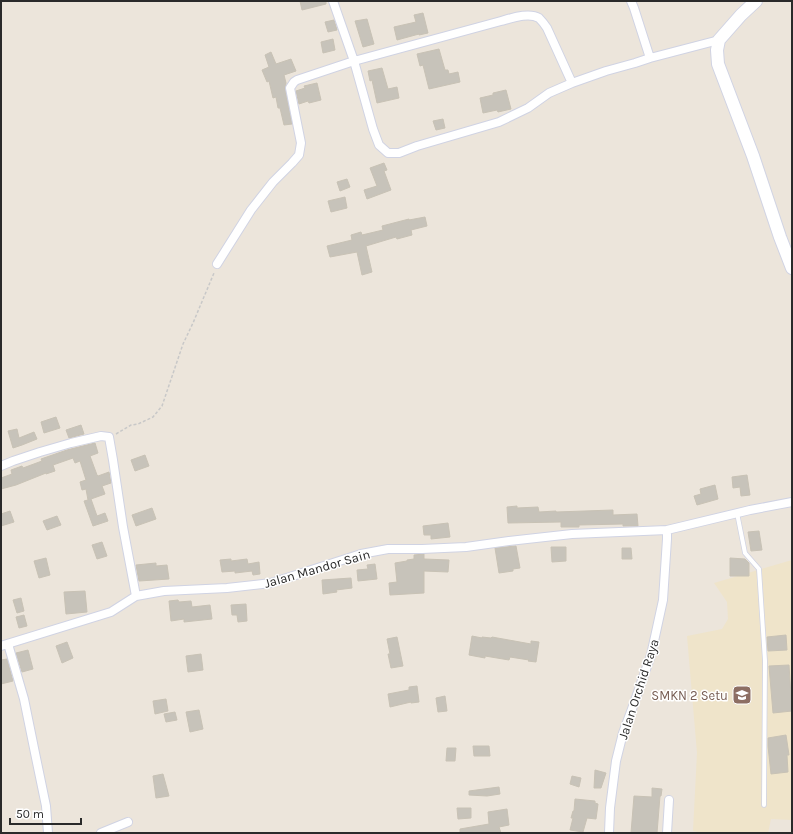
<svg xmlns="http://www.w3.org/2000/svg" width="793" height="834" font-family="Karla,sans-serif">
  <style>
    .education { fill: #efe4ca }
    .building { fill: #c7c3ba; stroke: #c8c2b5 }
    .lines { fill: none; stroke-linecap: round; stroke-linejoin: round }
    .lane-casing { stroke: #d0d3e3; stroke-width: 5.5 }
    .street-casing { stroke: #d0d3e3; stroke-width: 10 }
    .secondary-casing { stroke: #d0d3e3; stroke-width: 14 }
    .path { stroke: #c8c8c8; stroke-width: 1.5; stroke-dasharray: 3 2; stroke-linecap: butt }
    .lane { stroke: #fff; stroke-width: 4 }
    .street { stroke: #fff; stroke-width: 8 }
    .secondary { stroke: #fff; stroke-width: 12 }
    .labels { text-anchor: middle; stroke-width: 3; stroke-linejoin: round; paint-order: stroke }
    .street-label { font-size: 13px; fill: #2a2a2a; stroke: #fff }
    .education-label { font-size: 13px; fill: #785e54; stroke: #fff; text-anchor: end }
  </style>
  <rect width="100%" height="100%" fill="#ece5db"/>
  <path class="education" d="M792,560V820L771,819L768,833H703L693,831L697,753L687,636L722,629L728,619L727,602L714,583Z"/>
  <path class="building" d="M300,1H326V4L302,10Z
    M423,13L428,33L419,35V34L397,40L394,27L416,22L414,15Z
    M367,19L374,44L363,47L355,21Z
    M334,20L337,30L328,32L325,22Z
    M333,39L335,50L323,53L321,42Z
    M439,49L445,70H448L449,74L458,72L460,82L429,89L423,65L420,66L417,54Z
    M271,52L276,64L291,59L296,71L284,75L286,83L285,89L292,124L284,125L280,108H278L276,97L273,98L269,81L267,82L262,70L269,67L265,55Z
    M382,68L388,89L397,87L399,98L377,103L372,80L370,81L368,71Z
    M317,83L321,100L309,103L308,101L299,104L296,91L305,88L304,86Z
    M506,90L511,109L498,112L497,110L483,113L480,98L493,95V93Z
    M443,119L445,128L436,130L433,121Z
    M384,163L387,170L384,171L391,190L367,199L364,190L377,186L370,168Z
    M347,179L350,187L340,191L337,182Z
    M345,197L347,208L331,212L328,201Z
    M425,217L427,226L411,230L412,235L397,239L396,237L366,246L372,272L362,275L357,252L330,257L327,246L352,240L351,235L361,232L362,235L383,230L382,226L409,219V220Z
    M56,417L60,428L44,433L41,422Z
    M81,425L84,434L69,438L66,430Z
    M17,429L19,438L34,432L37,439L22,445L13,448L8,431Z
    M95,443L98,453L90,456L97,475L98,476L109,472L111,483L102,486L105,494L91,499L97,516L105,513L108,521L93,526L84,501L88,500L86,489L82,490L80,482L86,480L80,461L75,463L73,458L53,465L55,471L46,474V473L16,485L1,489V478L12,474L11,470L22,466L23,468L42,461L41,459L67,450Z
    M145,455L149,466L135,471L131,460Z
    M747,475L750,495L741,496L740,487L733,488L732,477Z
    M715,485L718,499L697,505L694,496L701,494L700,489Z
    M517,506V508L538,507L539,512L556,511V512L613,510V515L637,514L638,526H623V524L579,525V527H561V522L508,523L507,507Z
    M152,508L156,519L136,526L132,515Z
    M10,511L14,522L1,526V514Z
    M57,516L61,525L47,530L43,521Z
    M448,523L450,537L431,539V535H424L423,526Z
    M759,531L762,550L751,551L748,532Z
    M102,542L107,556L97,559L92,545Z
    M516,546L520,568L513,569V571L499,573L495,548Z
    M551,547H566V561L552,562Z
    M622,548H631L632,559H622Z
    M424,554V559L449,560L448,572L424,571V593L390,595L389,583L397,582L395,563L407,561V560L414,559V555Z
    M46,558L50,575L39,578L34,561Z
    M730,558L745,559L749,563V576H730Z
    M231,559V561L247,559L248,564L259,562L260,574L253,575L252,571L235,573V571L222,572L220,560Z
    M156,563V566L167,565L169,579L139,581L136,565Z
    M375,564L377,579L358,581L357,570L368,569L367,565Z
    M351,578L352,588L336,590L337,592L323,594L322,580Z
    M85,591L87,612L66,614L64,592Z
    M21,598L24,611L17,613L13,600Z
    M178,600L179,602L191,601L192,607L210,605L212,619L184,622V619L171,621L169,601Z
    M246,604L247,621L238,622L237,615H232L231,605Z
    M24,615L27,626L19,628L16,617Z
    M786,635L787,650L768,651L767,637Z
    M472,636L482,638V637L491,638L492,637L531,644V641L539,642L536,662L528,661L529,660L510,657L509,660L485,656V658L469,655Z
    M397,637L403,666L391,668L388,654H390L387,639Z
    M67,642L73,658L62,663L56,646Z
    M28,650L33,669L22,672L16,653Z
    M201,654L203,670L188,672L186,656Z
    M7,659L13,681L1,684V660Z
    M789,665L792,711L773,713L769,666Z
    M417,686L419,702L411,703V702L390,707L388,694L409,690V687Z
    M445,696L447,711L438,712L436,698Z
    M166,699L168,711L155,714L153,701Z
    M199,710L203,729L190,732L186,712Z
    M175,712L177,720L166,722L164,714Z
    M786,735L789,755H787L788,772L771,774L768,746V738Z
    M473,746H489L490,756H474Z
    M447,748H456L455,761H446Z
    M595,770L606,773L601,788H594Z
    M163,774L169,796L156,798L153,776Z
    M572,776L581,778L579,787L570,784Z
    M499,787L500,794L487,796L469,795V791Z
    M652,788L662,789L661,796H660L657,833H631L634,796L652,797Z
    M575,799L595,801V803L598,804L596,819L587,818L583,832L570,830L573,818H571L573,811H574Z
    M457,808H471V818L458,819Z
    M507,809L509,825L499,827L501,833H460V829L489,824L488,812Z"/>
  <g class="lines">
    <defs>
      <path id="lane" d="M737,513L745,553L759,569L765,661L764,805"/>
      <path id="street" d="M333,1L354,61L373,129L379,145L388,153H399L417,146L499,122L528,108L549,93L572,83
        M631,1L634,8L650,58L719,40
        M217,264L251,210L273,182L292,163L299,155L301,143L290,88L294,82L297,80L354,61L501,21C512,18 529,12 539,18C542,21 545,25 547,28L572,83L606,71L635,63L650,58
        M1,466L13,461L40,452L71,443L101,436L109,437L113,460L123,527L136,596
        M8,644L24,699L35,753L46,806L48,833
        M1,646L111,612L136,596L164,591L227,588L271,583L361,554L388,549H422L466,547L509,541L572,534L667,530
        M101,833L128,822
        M609,833L610,808L616,761L623,733L632,709L651,655L663,600L667,539V530L750,510L792,502
        M667,833L669,800"/>
      <path id="secondary" d="M756,1L741,15L719,40L717,50L718,64L753,156L780,237L792,268"/>
    </defs>
    <use href="#lane" class="lane-casing"/>
    <use href="#street" class="street-casing"/>
    <use href="#secondary" class="secondary-casing"/>
    <path class="path" d="M116,434L131,425L138,424L153,417L162,406L183,344L193,323L214,273"/>
    <use href="#lane" class="lane"/>
    <use href="#street" class="street"/>
    <use href="#secondary" class="secondary"/>
  </g>
  <defs>
    <symbol id="school-square" viewBox="-11 -11 22 22"><rect x="-9" y="-9" width="18" height="18" rx="4" fill="#8d6e63" stroke="#fff"/><path d="M0-5L7-2L0 1L-7-2ZM-4 1L0 2.5L4 1V4Q0 6-4 4Z" fill="#fff"/></symbol>
  </defs>
  <g fill-rule="evenodd">
    <use href="#school-square" x="731" y="684" width="22" height="22"/>
  </g>
  <g class="labels">
    <g class="street-label">
      <text transform="translate(317 568) rotate(-16)" y="5">Jalan Mandor Sain</text>
      <text transform="translate(638 689) rotate(-72)" y="5">Jalan Orchid Raya</text>
    </g>
    <g class="education-label">
      <text x="728" y="700">SMKN 2 Setu</text>
    </g>
  </g>
  <rect width="793" height="834" fill="none" stroke="#2a2a2a" stroke-width="4"/>
  <path d="M10 818v6h71v-6" fill="none" stroke="#2a2a2a" stroke-width="2"/>
  <text x="16" y="818" font-size="12" fill="#2a2a2a" stroke="#ffffff" stroke-width="3" paint-order="stroke">50 m</text>
</svg>
